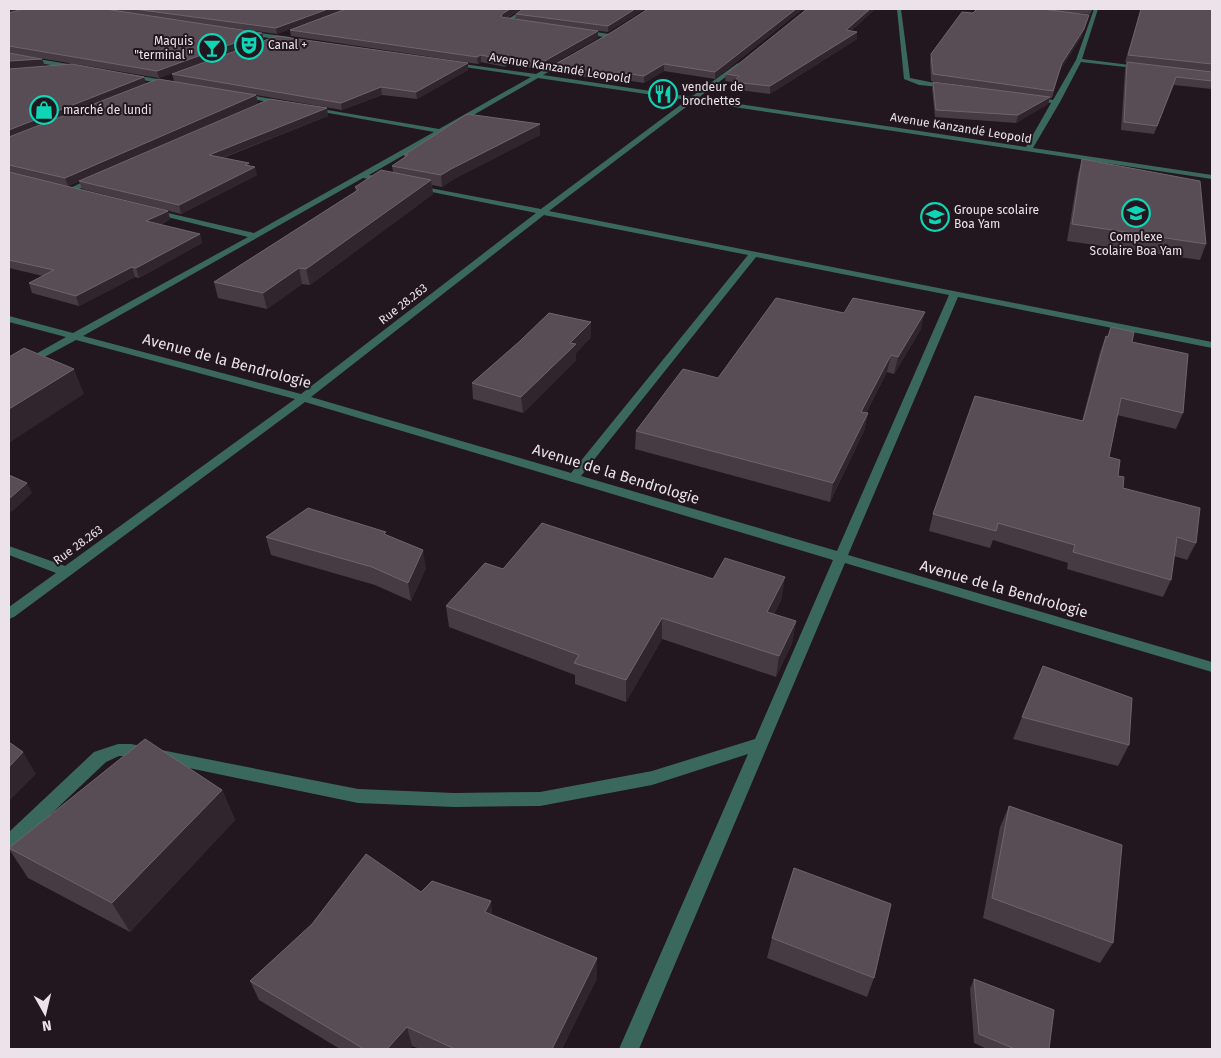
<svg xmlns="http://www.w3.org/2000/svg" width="1221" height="1058" font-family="'Fira Sans',sans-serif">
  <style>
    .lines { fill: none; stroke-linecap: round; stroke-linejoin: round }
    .minor { fill: #3a685c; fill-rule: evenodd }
    .wall { fill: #463b43 }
    .shaded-wall { fill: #30252d }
    .building { fill: #584d55; stroke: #6f646c }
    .labels { text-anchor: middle; stroke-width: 4; stroke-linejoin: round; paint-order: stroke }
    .far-poi-label { font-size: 12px; fill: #ebe3e9; stroke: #22171f; text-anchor: start }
    .far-street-label { font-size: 12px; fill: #ebe3e9; stroke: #22171f }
    .street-label { font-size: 15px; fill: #ebe3e9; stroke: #22171f }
  </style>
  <rect width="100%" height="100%" fill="#22171f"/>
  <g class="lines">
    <path class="minor" d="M524,9H529L511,21L518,23V25L503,22Z
      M897,9H901L910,78L950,86V88L919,85L904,79Z
      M1094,9H1098L1082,59L1146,67L1143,69L1081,62L1060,102L1033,148L1212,175V179L694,101L549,211L1212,342V348L958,297L848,555L1212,662V672L845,563L639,1049H619L748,754L652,785L540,806L454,807L358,803L131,756H119L106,762L15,848L9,850V832L94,752L118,744H131L358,789L454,793L540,792L652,771L755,739L833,560L305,402L14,617L9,619V607L56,573L9,555V546L65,566L295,399L76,340L9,376V369L66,337L9,322V316L73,333L248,237L151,213V209L254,233L434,132L312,110L310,107L439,129L531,77L451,65L449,62L536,74L569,56L571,59L543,75L691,97L738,63L740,66L698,98L1026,147L1051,103L1029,98L1032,96L1053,100L1076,60ZM538,78L687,100L541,209L414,185L413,187L417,189L536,213L301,394L83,336L363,178L388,182V178L369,175ZM544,215L748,255L571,473L311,397ZM756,257L949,295L837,551L581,476Z
      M583,30L609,34L612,36L609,38L581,33Z
      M245,31L290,37L293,39L290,41L243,34Z
      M9,54L80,66L83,68L80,70L9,58Z
      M129,74L169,81L172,83L169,85L127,77Z
      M240,93L282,101L285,103L282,105L238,96Z
      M93,177L100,179L73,192L66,190Z"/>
  </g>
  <path class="wall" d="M9,9H521L507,18L516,19V14L523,9H645L608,32L560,26L598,31V38L542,70L510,64L505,67L481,62L478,64L291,36L290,30L328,15L277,34L211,25L262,33L264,40L159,78L9,53Z
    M648,9H803L715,79L664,71L644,83L618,79L614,82L554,72V65L612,32Z
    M807,9H875L851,31L857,32V39L770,94L732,89L733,82L725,81L726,74Z
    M977,9H1093L1090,14L1076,13L1082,36L1060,70L1052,98H1050L1048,104L1016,123L935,117L932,89L933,82L1011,92L931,81L930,61L931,54Z
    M1141,9H1212V89L1174,85L1154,134L1121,130L1125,69L1127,62H1125Z
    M468,63V70L417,99L382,95L342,110L256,95L258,103L68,186L37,179L168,211L170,219L160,225L200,234L202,243L139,278L135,277L79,306L32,293L29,283L43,276L9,268V69L146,83L174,81L172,74Z
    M327,108L328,116L223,158L249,163L250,166L257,175L181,214L82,189L79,181Z
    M540,124V135L452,180L442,187L432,185L433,194L310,285L302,284L267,309L218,298L214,282L356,191L355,187L393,172L392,166L405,158L404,155Z
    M1082,159L1206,244L1200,260L1067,241L1078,174Z
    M844,313L921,329L894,374L887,372L866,413H868L864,431L830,502L635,449L636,431L718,378Z
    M1111,327L1132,342L1183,413L1176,429L1117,415L1109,457L1118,476L1123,488L1196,543L1187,560L1174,556L1171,580L1163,597L1067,569L1068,563L993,540L990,548L929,531L933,514L1082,421L1100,352L1106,336L1107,337Z
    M591,337L576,353V360L523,413L473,399L472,383Z
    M386,535L426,568L411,601L375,585L271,555L266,537Z
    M503,569L713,579L782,598L774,614L796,621L792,643L776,677L662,639L626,702L575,684V675L449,627L446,606Z
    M1022,717L1129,745L1118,766L1013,739Z
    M222,790L235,820L130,932L28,878L9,849V848Z
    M1009,806L1113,943L1100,963L983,918L1000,827Z
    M421,892L493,915L597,958V978L562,1049H420L412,1046L409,1049H340L259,1000L250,981Z
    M772,938L874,978L867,997L767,958Z
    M974,979L1049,1049H987L974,1043L970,989Z"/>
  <path class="shaded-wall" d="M9,9H30L9,14Z
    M328,9H346L277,34L276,28Z
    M510,9H521L502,20L501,17L502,14Z
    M635,9H645L608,32V26Z
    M796,9H803L715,79V72Z
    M870,9H875L845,37L846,30Z
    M1087,21L1082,36L1060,70L1052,98L1062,63Z
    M598,31V38L542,70L541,63Z
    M857,32V39L770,94V86Z
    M262,33L264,40L159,78L157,71Z
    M481,55V62L478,64L477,57Z
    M510,58V64L505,67V60Z
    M42,59L45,66L9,69V61Z
    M468,63V70L417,99L416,92Z
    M664,64V71L644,83V76Z
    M618,72V79L614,82V74Z
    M144,77L146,84L9,139V130Z
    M381,87L382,95L342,110L341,103Z
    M256,95L258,103L68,186L65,178Z
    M1050,97L1048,104L1016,123L1018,115Z
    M327,108L328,116L211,162L209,155Z
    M540,124V135L452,180L442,187L441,175L451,169Z
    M249,163L251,169L255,167L257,175L181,214L179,205Z
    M431,180L433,194L310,285L306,269Z
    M168,211L170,219L149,230L146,221Z
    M200,234L202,243L139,278L136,268Z
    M132,267L135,277L79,306L76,296Z
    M299,268L302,284L267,309L263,293Z
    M925,312L921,329L894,374L898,357Z
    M591,322V337L576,353V360L523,413L521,397L570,343Z
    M891,355L887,372L857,429L861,412Z
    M74,369L84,394L9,443V409Z
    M868,413L864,431L830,502L833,483Z
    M27,483L32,493L14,510L9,513V499Z
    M423,550L426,568L411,601L408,583Z
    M785,577L782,598L764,633L767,612Z
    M662,618V639L626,702V680Z
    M796,621L792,643L776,677L779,656Z
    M23,752L36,774L9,801V767Z
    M222,790L235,820L130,932L112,903Z
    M491,901L493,921L485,912Z
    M597,958V978L562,1049H552Z
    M407,1027L412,1046L409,1049H387Z"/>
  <path class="building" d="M23,9H105L262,33L157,71L9,46V13Z
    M134,9H328L276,28Z
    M346,9H510L502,14L501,17L598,31L541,63L510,58L505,60L481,55L477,57L290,30Z
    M523,9H635L608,26L516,14Z
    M648,9H796L715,72L664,64L644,76L618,72L614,74L554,65L612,32Z
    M807,9H870L846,30L857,32L770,86L733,82L739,76L726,74Z
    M977,9H1042L1089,15L1084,29L1062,63L1053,91L933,74L931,54L962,12L973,13Z
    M1141,9H1212V64L1128,55Z
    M277,36L468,63L416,92L381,87L341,103L172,74Z
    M9,53L42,59L9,61Z
    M1127,62L1212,72V81L1176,77L1157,126L1124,122Z
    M72,64L144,77L9,130V69Z
    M158,79L256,95L65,178L9,165V137Z
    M933,82L1050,97L1018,115L936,110Z
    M270,99L327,108L209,155L249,163L245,165L255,167L179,205L79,181Z
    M467,114L540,124L451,169L441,175L392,166L408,155H404Z
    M1082,159L1200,181L1206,244L1072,224Z
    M381,170L431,180L306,269L299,268L263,293L214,282L358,190L355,187Z
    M9,172L168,211L146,221L200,234L136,268L132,267L76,296L29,283L54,270L9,260Z
    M776,298L844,313L853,298L925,312L898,357L891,355L861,412L868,413L833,483L636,431L683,369L718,378Z
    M549,313L591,322L570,343L576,344L521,397L472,383L520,341Z
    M1111,327L1134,332L1132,342L1188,354L1183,413L1121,398L1109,457L1120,460L1118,476L1124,477L1123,488L1200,508L1196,543L1177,537L1171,580L1073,552L1075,545L998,523L996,531L933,514L975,396L1083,421L1106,336L1108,337Z
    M24,348L74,369L9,409V357Z
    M9,475L27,483L9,499Z
    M308,508L386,532L384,534L423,550L408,583L372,567L266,537Z
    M542,523L713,579L725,558L785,577L767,612L796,621L779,656L662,618L626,680L574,663L579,655L446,606L485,563L503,569Z
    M1043,666L1132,698L1129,745L1022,717Z
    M145,739L222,790L112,903L9,848Z
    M9,742L23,752L9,767Z
    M1009,806L1122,845L1113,943L992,898Z
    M366,854L421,892L432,881L491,901L485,912L597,958L552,1049H455L407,1027L387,1049H364L250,981L312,924Z
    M794,868L891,904L874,978L772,938Z
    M974,979L1054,1010L1049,1049H1015L979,1034Z"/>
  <defs>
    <symbol id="theatre-ring" viewBox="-11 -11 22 22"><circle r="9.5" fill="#22171f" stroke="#0ed5b5" stroke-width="1.5"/><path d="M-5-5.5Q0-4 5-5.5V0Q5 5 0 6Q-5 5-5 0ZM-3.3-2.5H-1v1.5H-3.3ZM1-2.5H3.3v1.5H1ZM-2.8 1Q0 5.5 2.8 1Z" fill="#0ed5b5"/></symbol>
    <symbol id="bar-ring" viewBox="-11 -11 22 22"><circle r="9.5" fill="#22171f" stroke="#0ed5b5" stroke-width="1.5"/><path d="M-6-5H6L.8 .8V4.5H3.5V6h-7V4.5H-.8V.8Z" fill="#0ed5b5"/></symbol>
    <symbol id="restaurant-ring" viewBox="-11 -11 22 22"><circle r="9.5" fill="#22171f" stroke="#0ed5b5" stroke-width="1.5"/><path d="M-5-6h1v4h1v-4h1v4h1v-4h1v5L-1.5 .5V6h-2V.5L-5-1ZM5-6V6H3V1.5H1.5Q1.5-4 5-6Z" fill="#0ed5b5"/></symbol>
    <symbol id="shop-ring" viewBox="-11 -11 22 22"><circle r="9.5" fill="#22171f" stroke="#0ed5b5" stroke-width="1.5"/><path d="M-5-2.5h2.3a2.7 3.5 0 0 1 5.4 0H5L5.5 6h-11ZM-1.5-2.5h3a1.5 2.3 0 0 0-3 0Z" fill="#0ed5b5"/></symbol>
    <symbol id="school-ring" viewBox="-11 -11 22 22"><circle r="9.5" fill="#22171f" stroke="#0ed5b5" stroke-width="1.5"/><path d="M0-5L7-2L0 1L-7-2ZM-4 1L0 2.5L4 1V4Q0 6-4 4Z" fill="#0ed5b5"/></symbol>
  </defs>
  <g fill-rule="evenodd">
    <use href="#theatre-ring" x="233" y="29" width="32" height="32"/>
    <use href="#bar-ring" x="196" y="32" width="32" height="32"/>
    <use href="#restaurant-ring" x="647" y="78" width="32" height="32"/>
    <use href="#shop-ring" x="28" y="94" width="32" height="32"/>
    <use href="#school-ring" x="1120" y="197" width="32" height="32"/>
    <use href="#school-ring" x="919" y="201" width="32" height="32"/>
  </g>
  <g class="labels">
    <g class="far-poi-label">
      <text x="193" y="45" text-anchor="end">Maquis<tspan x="193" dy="14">"terminal "</tspan></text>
      <text x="268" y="49">Canal +</text>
      <text x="682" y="91">vendeur de<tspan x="682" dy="14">brochettes</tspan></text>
      <text x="63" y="114">marché de lundi</text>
      <text x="954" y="214">Groupe scolaire<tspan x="954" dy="14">Boa Yam</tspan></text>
      <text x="1136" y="241" text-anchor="middle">Complexe<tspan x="1136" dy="14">Scolaire Boa Yam</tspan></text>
    </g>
    <g class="far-street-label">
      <text transform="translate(560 68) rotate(9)" y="4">Avenue Kanzandé Leopold</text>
      <text transform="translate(961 128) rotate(9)" y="4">Avenue Kanzandé Leopold</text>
      <text transform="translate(403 304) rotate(-38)" y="4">Rue 28.263</text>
      <text transform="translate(78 545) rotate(-36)" y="4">Rue 28.263</text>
    </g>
    <g class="street-label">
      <text transform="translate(227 361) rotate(15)" y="5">Avenue de la Bendrologie</text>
      <text transform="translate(616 474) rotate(17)" y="5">Avenue de la Bendrologie</text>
      <text transform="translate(1004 589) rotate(16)" y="5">Avenue de la Bendrologie</text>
    </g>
  </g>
  <rect width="1221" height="1058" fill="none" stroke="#ebe3e9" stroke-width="20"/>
  <g transform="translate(45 1013) rotate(172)" stroke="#22171f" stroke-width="4" paint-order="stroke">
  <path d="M0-4L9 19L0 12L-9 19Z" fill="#ebe3e9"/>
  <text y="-8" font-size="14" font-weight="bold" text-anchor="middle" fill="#ebe3e9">N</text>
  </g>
</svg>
